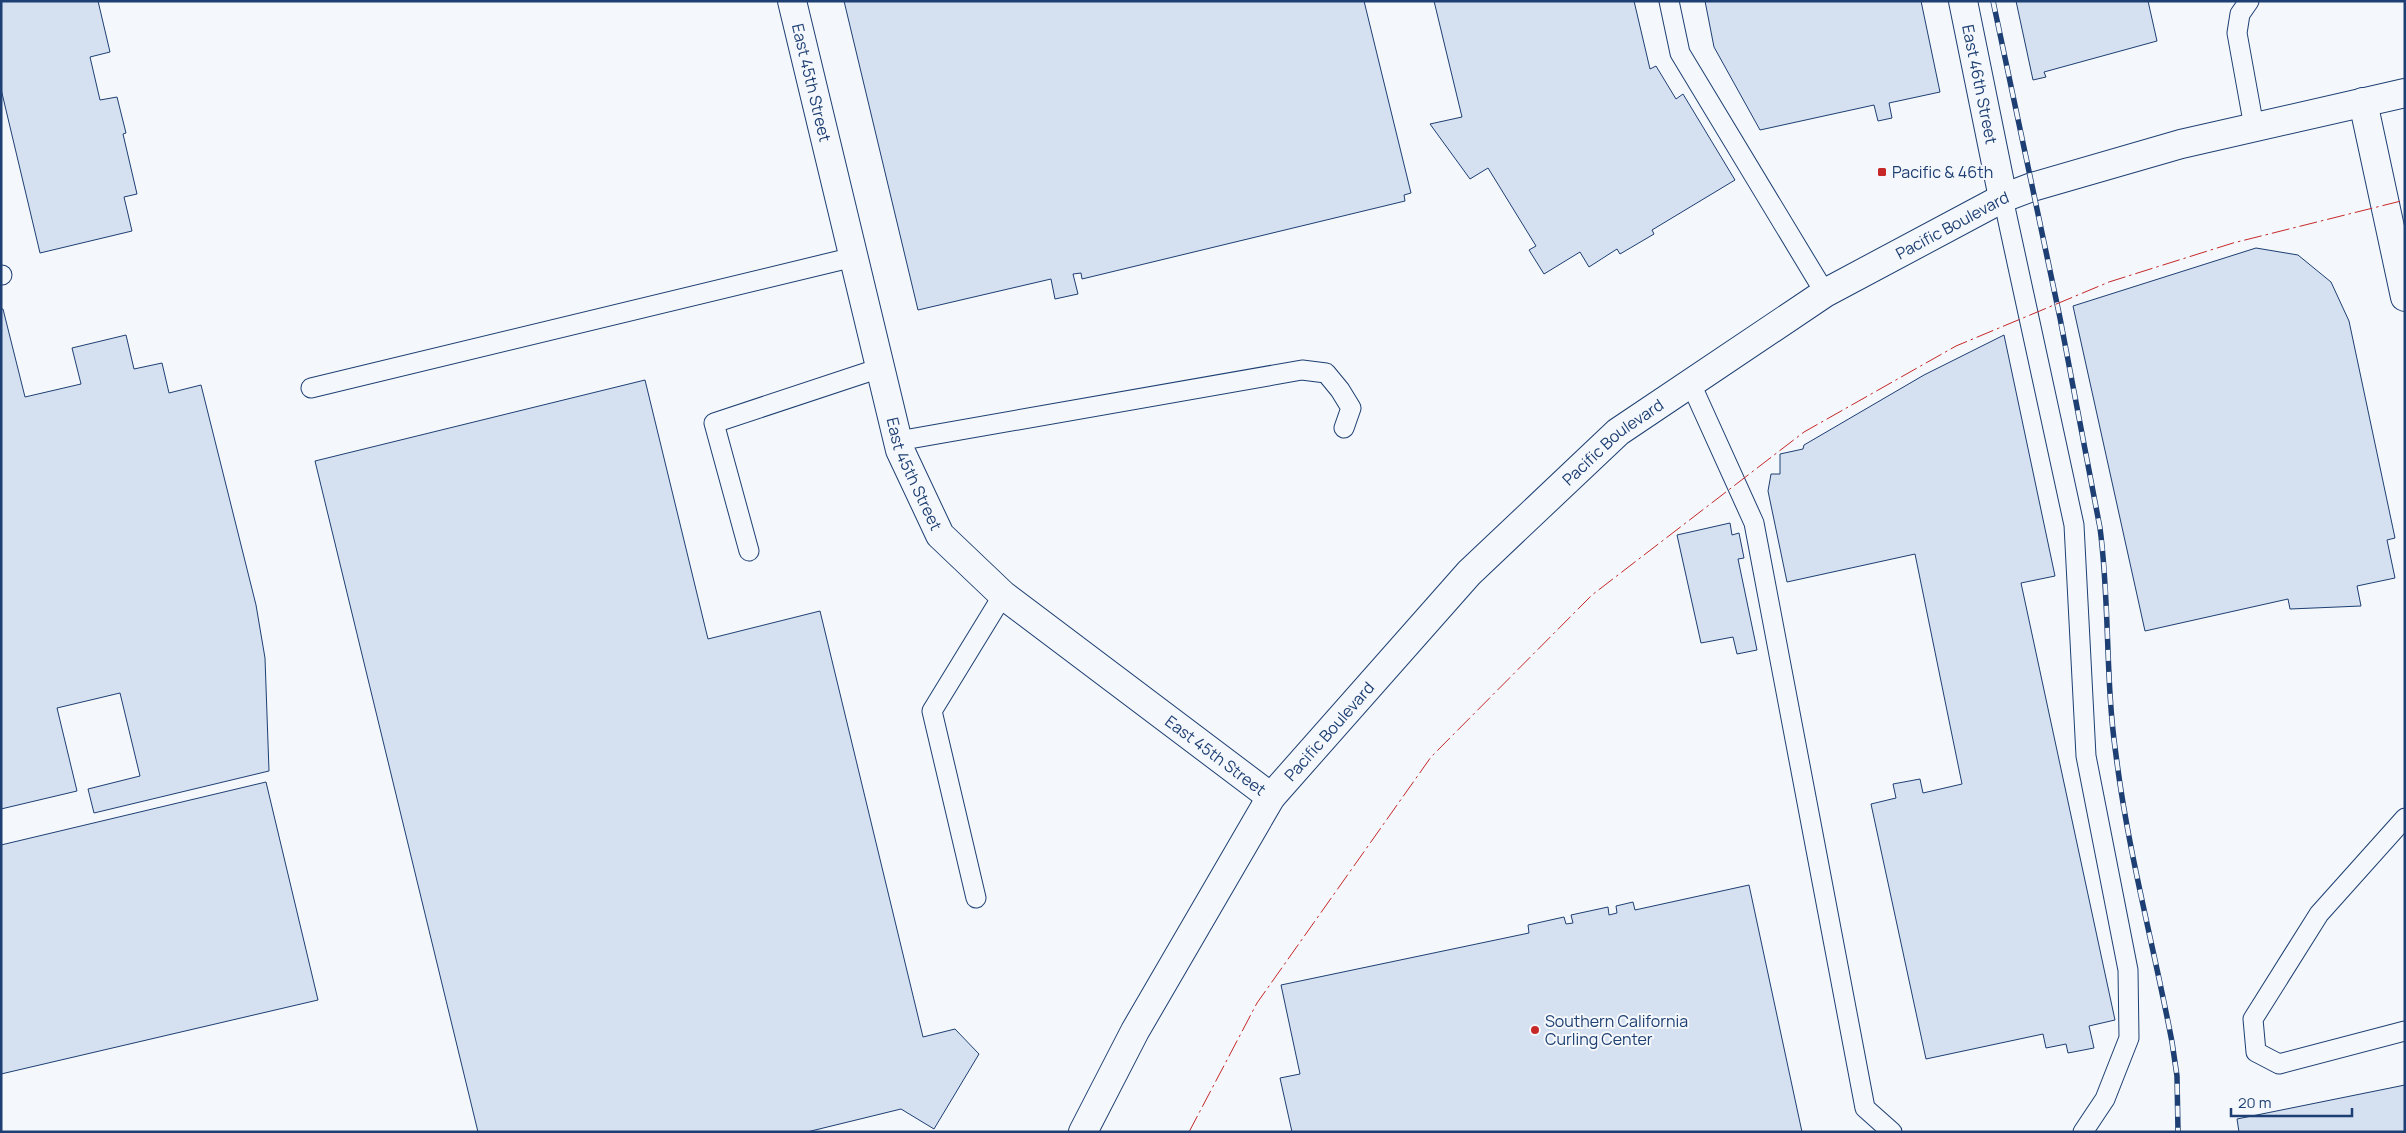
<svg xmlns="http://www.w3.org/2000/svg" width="2406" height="1133" font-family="Manrope,sans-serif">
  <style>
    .building { fill: #d5e0f0; stroke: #1d3f73 }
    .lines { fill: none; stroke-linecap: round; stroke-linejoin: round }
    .lane-casing { stroke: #1d3f73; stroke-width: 21 }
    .street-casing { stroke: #1d3f73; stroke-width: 30 }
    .primary-casing { stroke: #1d3f73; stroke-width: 30 }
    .lane { stroke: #f4f7fb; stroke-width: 19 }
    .street { stroke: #f4f7fb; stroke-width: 28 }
    .primary { stroke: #f4f7fb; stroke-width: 28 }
    .rail-casing { stroke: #1d3f73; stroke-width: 5.5 }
    .rail { stroke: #f4f7fb; stroke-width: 4; stroke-dasharray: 11; stroke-linecap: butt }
    .power { stroke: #c62828; stroke-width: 1; stroke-dasharray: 18 4 2.5 4; stroke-linecap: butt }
    .poi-dot { fill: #c62828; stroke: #f4f7fb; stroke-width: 2 }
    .labels { text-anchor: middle; stroke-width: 4; stroke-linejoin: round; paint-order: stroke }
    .street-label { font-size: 16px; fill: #1d3f73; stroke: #f4f7fb }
    .poi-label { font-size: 16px; fill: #1d3f73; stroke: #f4f7fb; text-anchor: start }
  </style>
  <rect width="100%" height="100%" fill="#f4f7fb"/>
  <path class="building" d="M1,1H98L110,52L90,57L100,100L117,97L126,133L123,134L137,194L124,197L132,231L40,253L1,89Z
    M844,1H1364L1411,193L1404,195L1405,201L1082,279L1081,273L1073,274L1078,294L1055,299L1051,279L918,310Z
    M1434,1H1634L1650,69L1656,66L1676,99L1683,94L1735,180L1652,230L1654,234L1620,254L1617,249L1589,267L1580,252L1544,274L1529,250L1536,246L1488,168L1470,179L1430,124L1462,117Z
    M1705,1H1921L1940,92L1889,103L1892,118L1878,121L1874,105L1760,130L1714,47Z
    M2016,1H2148L2157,41L2044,72L2046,77L2033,80Z
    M2256,248L2298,255L2331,282L2349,321L2395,538L2387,540L2395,578L2357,586L2361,606L2290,609L2288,599L2145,631L2073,306Z
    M1,309H3L25,397L81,384L72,348L126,335L134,369L162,363L169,393L201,385L256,605L265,658L269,771L94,813L88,789L140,776L120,693L57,708L77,791L1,809Z
    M2004,335L2055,576L2021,583L2115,1020L2089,1026L2094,1048L2068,1053L2066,1044L2046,1048L2043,1034L1926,1059L1871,804L1896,798L1893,784L1920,779L1923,793L1962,784L1915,554L1787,582L1768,491L1771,474H1780V454L1803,449L1804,445L1924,375Z
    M645,380L708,639L820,611L923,1037L955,1029L979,1054L934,1129L901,1109L807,1132H478L315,461Z
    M1730,523L1732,535L1739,533L1744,558L1738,559L1757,650L1737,654L1733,637L1701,643L1677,535Z
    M266,782L318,1000L1,1074V845Z
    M1749,885L1802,1132H1292L1280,1078L1300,1074L1281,985L1529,933L1528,925L1564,917L1566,924L1573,923L1571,915L1608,907L1609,915L1617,913L1616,906L1633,902L1635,910Z
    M2405,1085V1132H2239L2237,1119Z"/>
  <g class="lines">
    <defs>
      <path id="lane" d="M1669,1L1680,53L1825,293
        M2249,1L2240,14L2237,33L2254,127
        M2003,198L2074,525L2086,756L2128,970L2129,1038L2105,1099L2083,1132
        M1,275H2
        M1691,384L1754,523L1865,1108L1892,1132
        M311,388L854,257
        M898,441L1302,370L1326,373L1340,390L1351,408L1344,428
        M749,551L714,423L880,368
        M2405,818L2319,914L2253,1019L2256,1052L2279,1064L2405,1031
        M976,898L932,711L1003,595"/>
      <g id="street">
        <path id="s1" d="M792,1L900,450L940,535L1003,595L1271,797"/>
        <path id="s2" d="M1963,1L2003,198"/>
        <path d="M2363,102L2405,297"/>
      </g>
      <g id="primary">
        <path id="s3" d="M1083,1132L1135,1031L1271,797L1469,573L1618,432L1825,293L2003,198L2032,187L2181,144L2405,93"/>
      </g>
    </defs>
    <use href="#lane" class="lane-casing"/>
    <use href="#street" class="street-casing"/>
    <use href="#primary" class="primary-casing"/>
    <use href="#lane" class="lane"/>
    <use href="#street" class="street"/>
    <use href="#primary" class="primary"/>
    <defs>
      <path id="rail" d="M1993,1L2060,318L2100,528C2110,603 2105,679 2116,755C2128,852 2154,947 2172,1042L2177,1076L2178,1132"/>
    </defs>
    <use href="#rail" class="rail-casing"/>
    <use href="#rail" class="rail"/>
    <path class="power" d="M1189,1132L1257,1003L1431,757L1592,595L1804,432L1956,346L2109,282L2233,243L2405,200"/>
  </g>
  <g class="poi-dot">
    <rect x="1877" y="167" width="10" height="10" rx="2.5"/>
    <circle cx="1535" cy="1030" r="5"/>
  </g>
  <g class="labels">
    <g class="street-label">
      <text dy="6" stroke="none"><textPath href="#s1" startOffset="84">East 45th Street</textPath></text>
      <text dy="6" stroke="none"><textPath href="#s2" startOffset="85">East 46th Street</textPath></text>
      <text dy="6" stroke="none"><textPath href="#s3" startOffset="1282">Pacific Boulevard</textPath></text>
      <text dy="6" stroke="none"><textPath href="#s3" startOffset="878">Pacific Boulevard</textPath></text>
      <text dy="6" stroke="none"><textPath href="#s1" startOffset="489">East 45th Street</textPath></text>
      <text dy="6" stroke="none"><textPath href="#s3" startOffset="472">Pacific Boulevard</textPath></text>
      <text dy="6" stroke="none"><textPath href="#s1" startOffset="909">East 45th Street</textPath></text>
    </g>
    <g class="poi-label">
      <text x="1892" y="178">Pacific &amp; 46th</text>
      <text x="1545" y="1027">Southern California<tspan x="1545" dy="18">Curling Center</tspan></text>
    </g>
  </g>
  <rect width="2406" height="1133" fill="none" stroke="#1d3f73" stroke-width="5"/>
  <path d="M2231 1108v8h121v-8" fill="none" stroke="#1d3f73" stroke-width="2.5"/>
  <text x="2238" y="1108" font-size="15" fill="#1d3f73" stroke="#f4f7fb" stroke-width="4" paint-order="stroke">20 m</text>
</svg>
